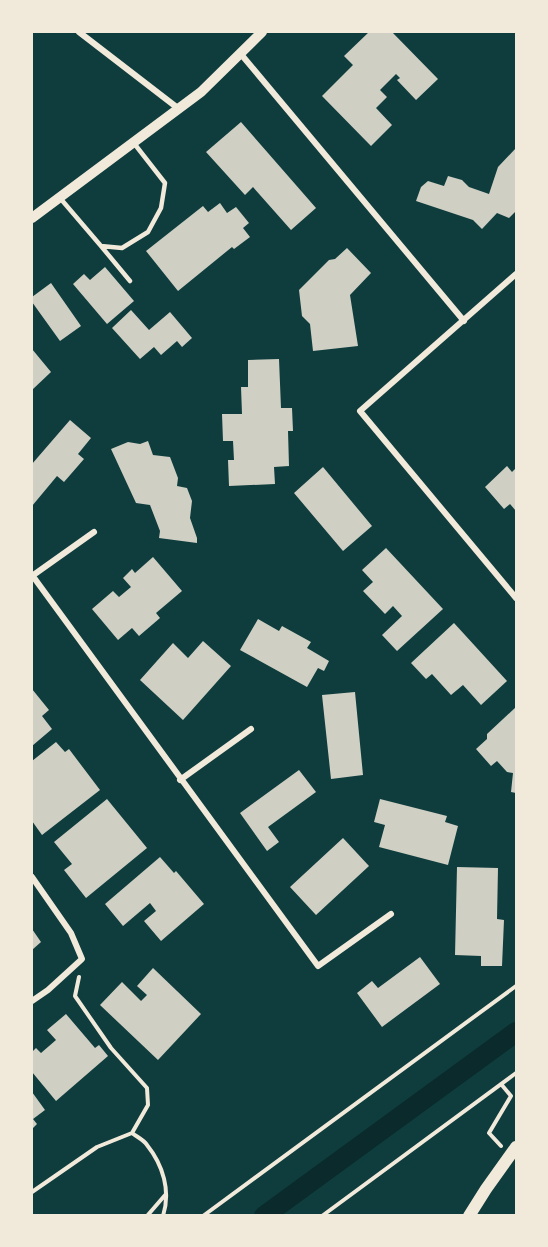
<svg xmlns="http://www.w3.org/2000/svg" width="548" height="1247" font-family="'Alegreya Sans',sans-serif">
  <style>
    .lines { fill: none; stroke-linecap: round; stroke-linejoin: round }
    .canal { stroke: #0a2a2b; stroke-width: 20 }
    .building { fill: #cfcfc3 }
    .path { stroke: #f1e9da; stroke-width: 4 }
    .service { stroke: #f1e9da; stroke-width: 4.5 }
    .minor { stroke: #f1e9da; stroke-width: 6 }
    .tertiary { stroke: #f1e9da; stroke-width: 10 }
    .secondary { stroke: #f1e9da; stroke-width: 12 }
  </style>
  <rect width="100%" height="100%" fill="#0f3d3e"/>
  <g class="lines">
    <path class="canal" d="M264,1216L516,1032"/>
  </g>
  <path class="building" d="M369,32H392L438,79L416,100L397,80L400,78L396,74L380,90L387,97L376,108L392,125L371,146L322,96L353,65L344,56Z
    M241,122L316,208L291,230L253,187L245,195L206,152Z
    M516,148V211L509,218L497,213L482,229L473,220L416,201L421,187L428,181L444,186L448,176L462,180L469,187L489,194L498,167Z
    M220,203L227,213L236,207L249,223L243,228L250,237L234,249L232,247L178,291L146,251L203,206L208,212Z
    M347,248L371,273L350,295L358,346L313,351L310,324L302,316L299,290L329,260L335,259Z
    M105,267L134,301L107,324L73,284L84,274L90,280Z
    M51,283L81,326L60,341L32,302V297Z
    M131,310L149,330L170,312L192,338L182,347L177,341L161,355L154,347L140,359L112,328Z
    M32,349L51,372L32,390Z
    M279,359L281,408H292L293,431H288L289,466L274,467L275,484L229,486L228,460H234L233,441H223L222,414H242L241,387H248V360Z
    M70,420L91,438L78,454L84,459L64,482L57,476L32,506V464Z
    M148,441L153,455L170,457L178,478L177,486L187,488L192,501L190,518L197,538V543L159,538L160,531L150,505L136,503L111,449L128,442L140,444Z
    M507,466L512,472L516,468V511L510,504L504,509L485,487Z
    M323,467L372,526L343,551L294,493Z
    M386,548L443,609L397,651L382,635L402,616L393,606L385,614L363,591L373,582L362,570Z
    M153,557L182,591L156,613L160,618L139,636L132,628L118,640L92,609L113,591L119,597L131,587L123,578L132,569L135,573Z
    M258,619L279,631L282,626L311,642L307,648L329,661L324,671L318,668L307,687L240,650Z
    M454,623L507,681L481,705L463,685L451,695L432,674L426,679L411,663Z
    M203,641L231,666L183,720L140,680L173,643L188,658Z
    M32,689L49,710L42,716L52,729L32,746Z
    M355,692L363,775L331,779L322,695Z
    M516,707V793L511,792L513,773L507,772L497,761L491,766L476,749L487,739V734Z
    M56,742L65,752L69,749L100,790L42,835L32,821V761Z
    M299,770L316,792L268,827L279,842L267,851L240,813Z
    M107,799L147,848L86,898L64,870L72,864L54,842Z
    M380,799L447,816L445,822L458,826L448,865L379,847L385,825L374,822Z
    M343,838L369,866L316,915L290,887Z
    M160,857L174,873L176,871L204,904L161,941L144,921L156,911L150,903L123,926L105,904Z
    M457,867L498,868L497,919L504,920L502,966H481V956L455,955Z
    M32,929L41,942L32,950Z
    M420,957L440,984L382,1027L357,993L372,981L378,988Z
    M153,968L201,1014L158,1060L100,1005L122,982L141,1001L147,995L137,986Z
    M66,1014L95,1048L99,1045L108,1056L56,1101L32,1072V1052L36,1048L41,1053L56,1040L47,1030Z
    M32,1092L45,1110L33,1119L37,1124L32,1129Z"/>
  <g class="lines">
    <path class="path" d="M132,1133C137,1137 144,1140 147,1145C163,1165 171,1191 163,1216
      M501,1146L489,1133L511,1096L501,1084
      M32,1192L97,1147L132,1133L148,1105L147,1088L111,1048L75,996L79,977
      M147,1216L166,1194
      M203,1216L516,986
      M322,1216L516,1073"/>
    <path class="service" d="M60,198L101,246L122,248L148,232L161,208L165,183L133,142
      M101,246L130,281"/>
    <path class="minor" d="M79,32L179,109
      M240,53L464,321
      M516,274L360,411L516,598
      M32,575L318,966L391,914
      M32,576L94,532
      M180,780L251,729
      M32,877L71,933L82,959L48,990L32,1001"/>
    <path class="tertiary" d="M32,218L201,92L262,32"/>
    <path class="secondary" d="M469,1216L486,1189L516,1147"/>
  </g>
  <rect width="548" height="1247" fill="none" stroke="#f1e9da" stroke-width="66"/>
</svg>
